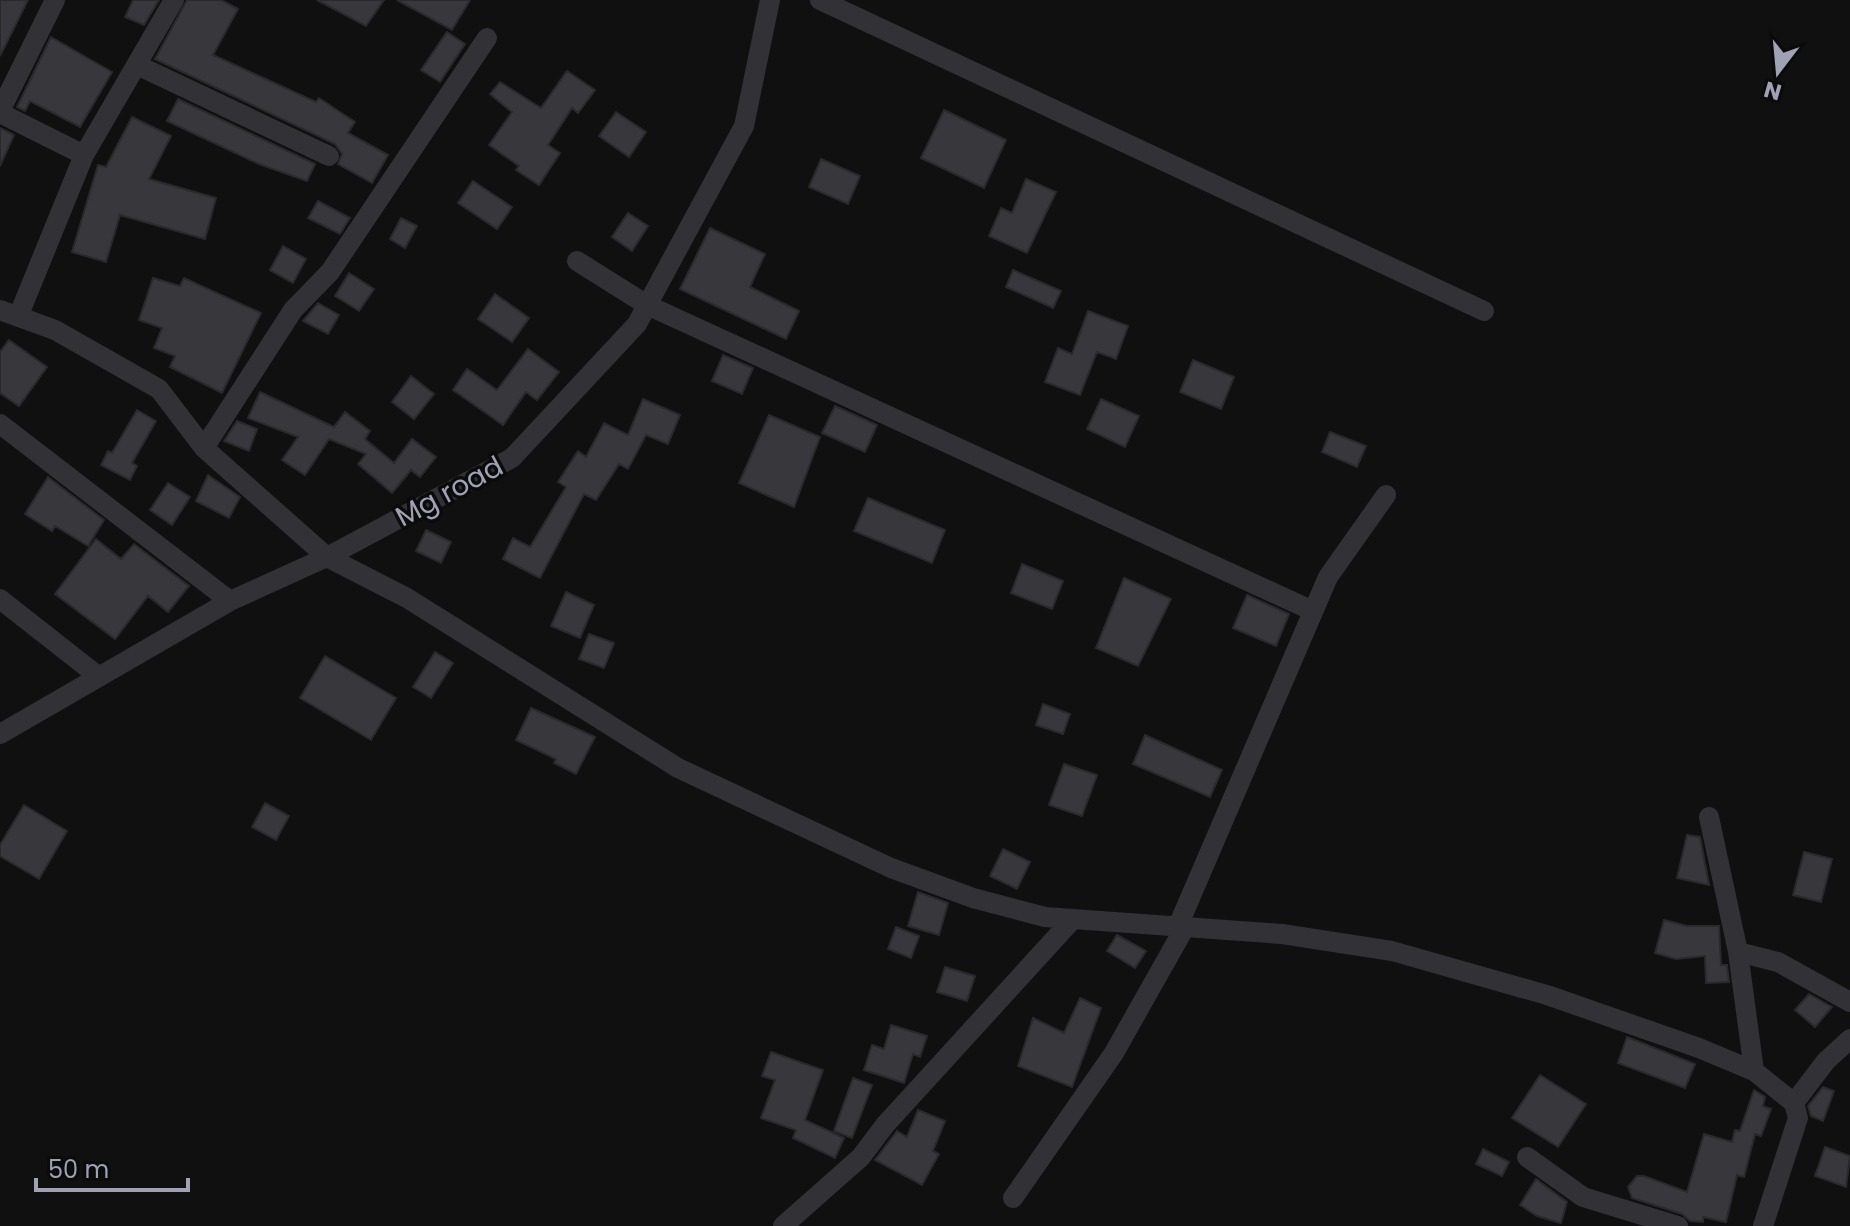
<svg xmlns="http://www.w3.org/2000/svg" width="1850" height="1226" font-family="Poppins,sans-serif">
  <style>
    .building { fill: #37373c; stroke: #2a2a2d; stroke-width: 2 }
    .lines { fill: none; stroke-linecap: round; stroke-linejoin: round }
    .minor { stroke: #313136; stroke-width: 20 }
    .labels { text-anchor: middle; stroke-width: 7; stroke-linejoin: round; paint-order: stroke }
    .street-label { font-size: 28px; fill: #a0a1b3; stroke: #0b0b0c }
  </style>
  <rect width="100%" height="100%" fill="#101011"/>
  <path class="building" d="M0,0H28L0,56Z
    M133,0H159L144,25L125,17Z
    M187,0H221L238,9L213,55L316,102L319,98L355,122L348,133L388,155L372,183L338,164L342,154L335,144L155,59Z
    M317,0H384L366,26Z
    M397,0H470L452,30Z
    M447,32L465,44L440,82L421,70Z
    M51,37L112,72L80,127L30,101L25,111L17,107Z
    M567,71L595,90L578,113L572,108L548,145L560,153L539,185L516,170L519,166L489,145L512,112L490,94L500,82L541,108Z
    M178,99L315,164L307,181L259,164L167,121Z
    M944,110L1006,140L984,188L921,158Z
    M616,112L646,132L629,157L599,136Z
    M132,117L171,136L149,179L216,198L205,239L120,215L106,262L72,252L98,165L106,167Z
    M0,128L14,135L0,166Z
    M821,159L860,176L848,204L809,187Z
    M1026,179L1056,192L1027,253L989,236L1001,208L1012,213Z
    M473,181L512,207L497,229L458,203Z
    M318,201L350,218L340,234L308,218Z
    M628,213L648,226L632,251L612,237Z
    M401,218L417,226L405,248L390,239Z
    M710,228L765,254L750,287L799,311L786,339L680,289Z
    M283,246L306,259L293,283L270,270Z
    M1013,270L1061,291L1053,308L1006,287Z
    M349,273L374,289L359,311L335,296Z
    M153,278L180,286L184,278L261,313L222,393L170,367L175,356L154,348L162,328L139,320Z
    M495,294L529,318L512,342L478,319Z
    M318,303L339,315L328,334L303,321Z
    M1088,311L1128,326L1116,359L1097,352L1080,395L1045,382L1058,348L1072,354Z
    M9,340L47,367L19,406L0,393V352Z
    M528,349L559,372L537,400L526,392L503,425L453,390L467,369L497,390Z
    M723,355L753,368L742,394L712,381Z
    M1193,360L1234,377L1221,409L1180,392Z
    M411,376L434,394L414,419L392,402Z
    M260,392L334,427L345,412L370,431L365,439L394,463L412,439L436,457L420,477L411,470L392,493L358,464L366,454L329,439L305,475L282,460L298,437L248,418Z
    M643,399L680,415L668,444L646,435L628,469L619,464L596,500L584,494L540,578L503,559L513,538L530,547L566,487L558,482L578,451L586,457L604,423L628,435Z
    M1101,399L1139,416L1125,447L1087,429Z
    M835,406L877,425L865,452L822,433Z
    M137,410L156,421L132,463L137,466L130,480L101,465L108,451L112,453Z
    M769,415L820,437L794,507L739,483Z
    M237,421L257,429L249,451L224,441Z
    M1330,432L1366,446L1357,467L1322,452Z
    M208,475L240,497L229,518L196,501Z
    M48,477L104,520L88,546L55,526L52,531L25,514Z
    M168,483L190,497L172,525L150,510Z
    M868,498L945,530L932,563L854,531Z
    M426,530L451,542L441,563L416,551Z
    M96,539L121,559L134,544L189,586L168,612L148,596L115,639L55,594Z
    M1022,564L1063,581L1052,609L1011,593Z
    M1124,578L1171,599L1138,666L1096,648Z
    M566,592L594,605L580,638L551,626Z
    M1247,595L1289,614L1276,646L1233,628Z
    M589,634L614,643L604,668L579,659Z
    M435,652L453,663L431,698L413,687Z
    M325,656L396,698L371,740L300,698Z
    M1043,704L1070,714L1063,734L1036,725Z
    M531,708L595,737L576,774L554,763L556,759L516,740Z
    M1145,735L1222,770L1210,797L1133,764Z
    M1064,764L1097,775L1082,816L1049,805Z
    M265,803L289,816L276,840L252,827Z
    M24,805L67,831L39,879L0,856V845Z
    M1687,835L1700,837L1709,885L1677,878Z
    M1003,849L1030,862L1017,889L990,876Z
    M1804,852L1832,859L1821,902L1793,895Z
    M918,892L948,903L939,935L908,926Z
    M1664,920L1687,926H1719L1721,965H1727L1729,982L1706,983L1705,956L1676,959L1655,953Z
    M896,927L919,936L911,958L888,949Z
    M1117,935L1146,951L1135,968L1107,951Z
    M945,967L975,976L967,1001L937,992Z
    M1809,994L1832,1007L1815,1027L1795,1010Z
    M1080,998L1101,1008L1072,1087L1018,1066L1033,1018L1064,1033Z
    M891,1025L927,1036L920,1057L913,1054L904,1083L864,1070L872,1045L884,1049Z
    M1627,1037L1695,1064L1685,1088L1618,1063Z
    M771,1052L823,1070L805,1120L844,1138L835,1158L793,1138L796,1130L761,1118L775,1080L762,1076Z
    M1540,1075L1586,1104L1558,1147L1512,1118Z
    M853,1078L872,1085L852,1138L834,1131Z
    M1823,1087L1834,1091L1823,1121L1811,1116L1808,1106Z
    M1754,1090L1765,1097L1763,1106L1771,1109L1761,1136L1755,1134L1744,1177L1737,1175L1726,1222L1703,1217V1222L1690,1221L1682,1214L1632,1198L1628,1187L1637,1176H1644L1687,1192L1704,1134L1732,1142L1735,1130L1740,1131Z
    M918,1110L945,1121L933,1151L939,1154L922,1185L875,1160L897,1131L907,1137Z
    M1825,1147L1850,1156L1846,1187L1815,1176Z
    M1483,1149L1509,1162L1502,1176L1476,1164Z
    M1536,1179L1567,1202L1561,1223L1537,1216L1520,1205Z"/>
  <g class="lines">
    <path class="minor" d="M820,0L1484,311
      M137,65L329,156
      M0,111L55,0
      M0,113L84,155
      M577,261L647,305L1313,611
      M0,310L55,330L159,389L204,448L327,557L407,598L678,768L891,868L973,898L1045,917L1282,934L1392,951L1547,995L1699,1048L1754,1071L1794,1103L1798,1118L1763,1226
      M18,317L84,155L174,0
      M0,424L230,601
      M204,448L293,310L330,272L487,38
      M0,599L98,676
      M0,734L230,601L327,557L512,458L637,324L744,126L770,0
      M1709,817L1738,952L1754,1071
      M1178,926L1328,577L1386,495
      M1738,952L1778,962L1850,1002
      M1794,1103L1826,1061L1850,1039
      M1527,1157L1583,1197L1678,1226
      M1013,1198L1114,1053L1185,927
      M783,1226L861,1157L885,1125L1073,919"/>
  </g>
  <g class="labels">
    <g class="street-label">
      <text transform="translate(449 491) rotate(-28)" y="10">Mg road</text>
    </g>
  </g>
  <g transform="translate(1778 72) rotate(196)" stroke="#0b0b0c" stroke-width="6" paint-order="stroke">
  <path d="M0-6L14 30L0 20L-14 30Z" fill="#a0a1b3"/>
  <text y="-12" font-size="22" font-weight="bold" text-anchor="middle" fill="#a0a1b3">N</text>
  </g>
  <path d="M36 1178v12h152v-12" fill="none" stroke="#a0a1b3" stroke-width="4"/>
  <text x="48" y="1178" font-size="24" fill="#a0a1b3" stroke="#0b0b0c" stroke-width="6" paint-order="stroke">50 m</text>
</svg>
